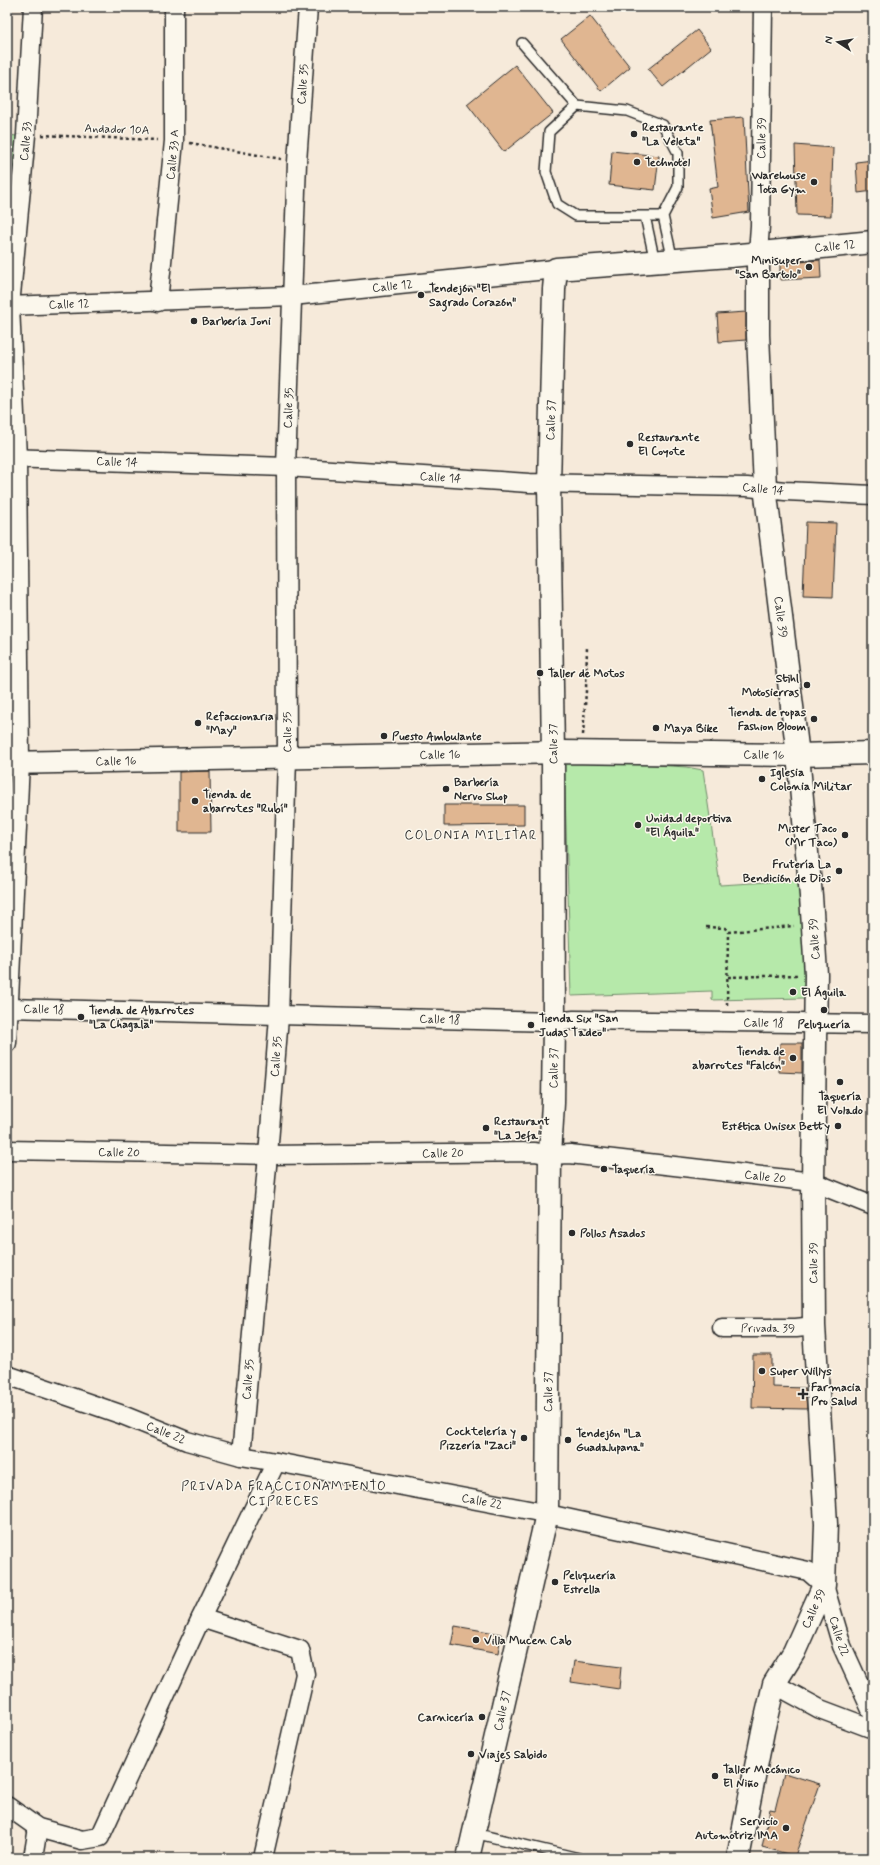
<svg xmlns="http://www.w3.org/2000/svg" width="880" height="1865" font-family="Mynerve,sans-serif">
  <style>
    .green { fill: #b6e9aa; stroke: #708a6a }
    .building { fill: #e0b691; stroke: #2b2b2b }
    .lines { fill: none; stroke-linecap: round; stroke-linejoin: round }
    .lane-casing { stroke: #2b2b2b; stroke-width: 12 }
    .street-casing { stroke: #2b2b2b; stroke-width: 21 }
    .secondary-casing { stroke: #2b2b2b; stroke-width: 25 }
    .path { stroke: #2b2b2b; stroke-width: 2.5; stroke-dasharray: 3 3; stroke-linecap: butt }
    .lane { stroke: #fbf7ec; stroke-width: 9 }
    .street { stroke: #fbf7ec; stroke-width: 18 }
    .secondary { stroke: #fbf7ec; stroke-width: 22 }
    .poi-dot { fill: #2b2b2b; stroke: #fbf7ec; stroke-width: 1.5 }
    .labels { text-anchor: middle; stroke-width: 3; stroke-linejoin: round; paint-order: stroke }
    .street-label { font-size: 12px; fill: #2b2b2b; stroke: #fbf7ec }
    .poi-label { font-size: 12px; font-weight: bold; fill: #2b2b2b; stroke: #fbf7ec; text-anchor: start }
    .neighbourhood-label { font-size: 13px; letter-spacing: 1px; fill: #2b2b2b; stroke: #fbf7ec }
  </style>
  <rect width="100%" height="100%" fill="#f6eada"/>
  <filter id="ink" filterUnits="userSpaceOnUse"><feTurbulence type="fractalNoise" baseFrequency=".025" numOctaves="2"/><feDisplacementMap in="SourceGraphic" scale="8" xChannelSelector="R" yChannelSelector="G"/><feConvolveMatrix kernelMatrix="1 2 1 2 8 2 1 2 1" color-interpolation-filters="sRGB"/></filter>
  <g filter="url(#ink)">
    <path class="green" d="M7,135L17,136L7,215Z
      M564,759L686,767L703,770L720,885L801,880L806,998L712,1000V991L571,996Z"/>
    <path class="building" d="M590,16L630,67L601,91L561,39Z
      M697,30L711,48L663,87L648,69Z
      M515,65L553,113L504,152L467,104Z
      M744,117L749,212L713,218L709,189L718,187L710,120Z
      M795,145L833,148L831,216L797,215Z
      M612,151L659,156L655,190L609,185Z
      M873,160V191L858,193L856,162Z
      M820,260L821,278L780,280V264Z
      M746,312V340L719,342L717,314Z
      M806,522L836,523L833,597L803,596Z
      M210,771L211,832H179V772Z
      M444,805H524V825L444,826Z
      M780,1043H802V1073L779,1072Z
      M753,1355H772V1387L805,1388L807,1409L752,1408Z
      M455,1626L501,1634L498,1654L451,1645Z
      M574,1661L621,1667L619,1689L571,1682Z
      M784,1773L820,1784L795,1856L762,1847L770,1809L775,1810Z"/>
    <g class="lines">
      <defs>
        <path id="lane" d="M522,43L577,106
          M645,216L655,262
          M663,216H576L557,204L546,172L549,132L577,106L627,111L663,125L678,153V187L663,216L673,261
          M474,1833L579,1858"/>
        <g id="street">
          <path id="s1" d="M758,253L760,226L763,7"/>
          <path id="s2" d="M158,302L174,141V7"/>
          <path id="s3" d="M7,306L292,296L556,269"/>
          <path id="s4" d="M7,458L286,467L529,483L747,487L785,491L873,495"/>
          <path id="s5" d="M7,1008L554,1022L574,1020L873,1024"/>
          <path id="s6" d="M7,1043L20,762L17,458L10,306L26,135L33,7"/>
          <path id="s7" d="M7,1150L268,1155L535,1152L550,1155L570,1154L813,1182L873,1206"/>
          <path id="s8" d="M722,1328H796L814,1326"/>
          <path id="s9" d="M7,1375L120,1414L187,1441L241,1456L276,1462L534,1511L808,1571L824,1585L842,1646L873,1714"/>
          <path id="s10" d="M241,1456L268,1155L279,1017L287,758L286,467L297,162L308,7"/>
          <path d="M201,1618L300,1650L305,1674L263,1858"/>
          <path d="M774,1684L820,1709L873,1729"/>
          <path d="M7,1806L38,1828L82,1840L100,1837L201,1618L276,1462"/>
          <path d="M33,1858L38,1828"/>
        </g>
        <g id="secondary">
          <path id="s11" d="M7,763L563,752L798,755L873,753"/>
          <path id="s12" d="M468,1858L547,1514L550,1155L553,1103L554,1022L553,754L549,484L554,289L556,269L730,256L873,242"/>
          <path id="s13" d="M738,1858L763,1731L774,1684L794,1652L824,1585L826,1524L814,1326L813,1182L816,974L811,896L798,755L765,487L758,335V253"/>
        </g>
      </defs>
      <use href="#lane" class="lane-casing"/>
      <use href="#street" class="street-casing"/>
      <use href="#secondary" class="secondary-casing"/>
      <path class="path" d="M42,135L157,140
        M190,143L281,159
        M583,735L586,691L587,646
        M706,927L725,928L728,932L794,926
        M728,977L798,975
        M727,1005L728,932"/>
      <use href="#lane" class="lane"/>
      <use href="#street" class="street"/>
      <use href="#secondary" class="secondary"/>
    </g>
  </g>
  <g class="poi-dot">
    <circle cx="634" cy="134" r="4"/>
    <circle cx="637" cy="162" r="4"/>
    <circle cx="814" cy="182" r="4"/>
    <circle cx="809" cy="267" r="4"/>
    <circle cx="421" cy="295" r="4"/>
    <circle cx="194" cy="321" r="4"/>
    <circle cx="630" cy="444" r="4"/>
    <circle cx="540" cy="673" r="4"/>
    <circle cx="807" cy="685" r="4"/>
    <circle cx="814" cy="719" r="4"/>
    <circle cx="198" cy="723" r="4"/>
    <circle cx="656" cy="728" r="4"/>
    <circle cx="384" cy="736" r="4"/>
    <circle cx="762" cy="779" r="4"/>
    <circle cx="446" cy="789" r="4"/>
    <circle cx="195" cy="801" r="4"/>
    <circle cx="638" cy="825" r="4"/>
    <circle cx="845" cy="835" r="4"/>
    <circle cx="839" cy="871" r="4"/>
    <circle cx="793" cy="992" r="4"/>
    <circle cx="824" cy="1010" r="4"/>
    <circle cx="81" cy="1017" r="4"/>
    <circle cx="531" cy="1025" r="4"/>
    <circle cx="793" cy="1058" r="4"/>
    <circle cx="840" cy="1082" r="4"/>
    <circle cx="838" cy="1126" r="4"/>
    <circle cx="486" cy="1128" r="4"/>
    <circle cx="604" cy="1169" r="4"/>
    <circle cx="572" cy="1233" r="4"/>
    <circle cx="762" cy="1371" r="4"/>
    <path d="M801 1388h4v4h4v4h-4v4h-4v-4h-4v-4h4z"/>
    <circle cx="524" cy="1438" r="4"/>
    <circle cx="568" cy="1440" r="4"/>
    <circle cx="555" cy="1582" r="4"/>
    <circle cx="476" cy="1640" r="4"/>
    <circle cx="482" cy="1717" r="4"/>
    <circle cx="471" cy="1754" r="4"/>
    <circle cx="715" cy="1776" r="4"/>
    <circle cx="786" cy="1828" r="4"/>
  </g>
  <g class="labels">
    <g class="street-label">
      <text dy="4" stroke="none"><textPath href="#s10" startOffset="1374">Calle 35</textPath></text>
      <text transform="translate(117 129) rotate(2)" y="4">Andador 10A</text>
      <text dy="4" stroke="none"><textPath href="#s1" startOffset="115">Calle 39</textPath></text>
      <text dy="4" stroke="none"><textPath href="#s6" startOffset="903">Calle 33</textPath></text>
      <text dy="4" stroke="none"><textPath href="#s2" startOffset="148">Calle 33 A</textPath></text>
      <text dy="4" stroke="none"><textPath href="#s12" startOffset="1878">Calle 12</textPath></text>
      <text dy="4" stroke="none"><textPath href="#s3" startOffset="386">Calle 12</textPath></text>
      <text dy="4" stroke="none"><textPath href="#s3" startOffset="62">Calle 12</textPath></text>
      <text dy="4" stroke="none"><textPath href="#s10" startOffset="1050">Calle 35</textPath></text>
      <text dy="4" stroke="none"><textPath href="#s12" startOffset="1447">Calle 37</textPath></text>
      <text dy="4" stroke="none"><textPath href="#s4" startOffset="110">Calle 14</textPath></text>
      <text dy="4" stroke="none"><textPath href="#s4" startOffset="434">Calle 14</textPath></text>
      <text dy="4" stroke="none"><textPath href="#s4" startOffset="757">Calle 14</textPath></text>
      <text transform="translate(781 617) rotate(83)" y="4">Calle 39</text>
      <text transform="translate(287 732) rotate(-90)" y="4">Calle 35</text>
      <text transform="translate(553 744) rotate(-90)" y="4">Calle 37</text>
      <text dy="4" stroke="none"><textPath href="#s11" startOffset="433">Calle 16</textPath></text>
      <text dy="4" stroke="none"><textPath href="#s11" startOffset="757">Calle 16</textPath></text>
      <text dy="4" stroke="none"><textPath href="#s11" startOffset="109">Calle 16</textPath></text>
      <text transform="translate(814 939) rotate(-94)" y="4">Calle 39</text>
      <text dy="4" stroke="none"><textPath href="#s5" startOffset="37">Calle 18</textPath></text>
      <text dy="4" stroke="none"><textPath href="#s5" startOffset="433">Calle 18</textPath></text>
      <text dy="4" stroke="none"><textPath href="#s5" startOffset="757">Calle 18</textPath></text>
      <text dy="4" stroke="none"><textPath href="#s10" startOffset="401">Calle 35</textPath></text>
      <text dy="4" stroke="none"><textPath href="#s12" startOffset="799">Calle 37</textPath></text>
      <text dy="4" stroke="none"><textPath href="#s7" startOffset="112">Calle 20</textPath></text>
      <text dy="4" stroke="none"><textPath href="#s7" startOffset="436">Calle 20</textPath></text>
      <text dy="4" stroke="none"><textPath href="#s7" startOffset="760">Calle 20</textPath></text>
      <text transform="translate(813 1263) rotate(-90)" y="4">Calle 39</text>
      <text dy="4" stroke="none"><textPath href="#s8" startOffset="46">Privada 39</textPath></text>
      <text dy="4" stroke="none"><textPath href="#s10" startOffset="77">Calle 35</textPath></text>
      <text dy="4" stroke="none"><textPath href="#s12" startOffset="475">Calle 37</textPath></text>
      <text dy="4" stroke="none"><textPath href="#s9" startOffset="169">Calle 22</textPath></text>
      <text dy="4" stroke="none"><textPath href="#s9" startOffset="493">Calle 22</textPath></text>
      <text dy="4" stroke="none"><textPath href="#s13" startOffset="263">Calle 39</textPath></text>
      <text dy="4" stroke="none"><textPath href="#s9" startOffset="901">Calle 22</textPath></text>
      <text dy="4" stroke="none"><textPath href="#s12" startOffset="151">Calle 37</textPath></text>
    </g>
    <g class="poi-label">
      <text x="642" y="131">Restaurante<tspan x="642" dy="14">"La Veleta"</tspan></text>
      <text x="645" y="166">Technotel</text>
      <text x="806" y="179" text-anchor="end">Warehouse<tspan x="806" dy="14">Tota Gym</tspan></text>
      <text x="801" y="264" text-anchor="end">Minisuper<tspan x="801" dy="14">"San Bartolo"</tspan></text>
      <text x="429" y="292">Tendejón "El<tspan x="429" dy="14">Sagrado Corazón"</tspan></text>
      <text x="202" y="325">Barbería Joni</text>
      <text x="638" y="441">Restaurante<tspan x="638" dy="14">El Coyote</tspan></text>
      <text x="548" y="677">Taller de Motos</text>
      <text x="799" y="682" text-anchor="end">Stihl<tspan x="799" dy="14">Motosierras</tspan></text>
      <text x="806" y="716" text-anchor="end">Tienda de ropas<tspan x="806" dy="14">Fashion Bloom</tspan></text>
      <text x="206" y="720">Refaccionaria<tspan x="206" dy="14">"May"</tspan></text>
      <text x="664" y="732">Maya Bike</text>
      <text x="392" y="740">Puesto Ambulante</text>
      <text x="770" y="776">Iglesia<tspan x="770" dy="14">Colonia Militar</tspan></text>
      <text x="454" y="786">Barbería<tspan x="454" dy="14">Nervo Shop</tspan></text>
      <text x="203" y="798">Tienda de<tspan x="203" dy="14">abarrotes "Rubí"</tspan></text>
      <text x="646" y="822">Unidad deportiva<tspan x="646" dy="14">"El Águila"</tspan></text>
      <text x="837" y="832" text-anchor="end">Mister Taco<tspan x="837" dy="14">(Mr Taco)</tspan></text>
      <text x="831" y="868" text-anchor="end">Frutería La<tspan x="831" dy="14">Bendición de Dios</tspan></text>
      <text x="801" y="996">El Águila</text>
      <text x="89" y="1014">Tienda de Abarrotes<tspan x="89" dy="14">"La Chagala"</tspan></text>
      <text x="539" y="1022">Tienda Six "San<tspan x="539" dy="14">Judas Tadeo"</tspan></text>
      <text x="824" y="1028" text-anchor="middle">Peluquería</text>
      <text x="785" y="1055" text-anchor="end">Tienda de<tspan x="785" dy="14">abarrotes "Falcón"</tspan></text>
      <text x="840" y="1100" text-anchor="middle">Taquería<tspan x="840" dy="14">El Volado</tspan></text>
      <text x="494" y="1125">Restaurant<tspan x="494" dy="14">"La Jefa"</tspan></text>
      <text x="830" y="1130" text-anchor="end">Estética Unisex Betty</text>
      <text x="612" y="1173">Taquería</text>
      <text x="580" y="1237">Pollos Asados</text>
      <text x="770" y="1375">Super Willys</text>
      <text x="811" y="1391">Farmacia<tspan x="811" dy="14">Pro Salud</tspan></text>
      <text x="516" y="1435" text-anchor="end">Cocktelería y<tspan x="516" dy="14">Pizzería "Zaci"</tspan></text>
      <text x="576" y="1437">Tendejón "La<tspan x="576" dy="14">Guadalupana"</tspan></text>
      <text x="563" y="1579">Peluquería<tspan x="563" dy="14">Estrella</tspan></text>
      <text x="484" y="1644">Villa Mucen Cab</text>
      <text x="474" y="1721" text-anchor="end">Carnicería</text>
      <text x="479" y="1758">Viajes Sabido</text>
      <text x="723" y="1773">Taller Mecánico<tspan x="723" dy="14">El Niño</tspan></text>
      <text x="778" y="1825" text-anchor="end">Servicio<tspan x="778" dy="14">Automotriz IMA</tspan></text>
    </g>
    <g class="neighbourhood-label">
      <text x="471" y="839">COLONIA MILITAR</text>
      <text x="284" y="1490">PRIVADA FRACCIONAMIENTO<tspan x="284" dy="15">CIPRECES</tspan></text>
    </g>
  </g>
  <rect width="880" height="1865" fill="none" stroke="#fbf7ec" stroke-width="24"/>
  <rect x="12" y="12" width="856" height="1841" fill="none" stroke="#2b2b2b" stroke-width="1.5" filter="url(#ink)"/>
  <g transform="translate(838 42) rotate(282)" stroke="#fbf7ec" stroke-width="3" paint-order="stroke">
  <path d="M0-3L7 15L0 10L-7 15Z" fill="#2b2b2b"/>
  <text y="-6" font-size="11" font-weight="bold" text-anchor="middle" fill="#2b2b2b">N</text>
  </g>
</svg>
